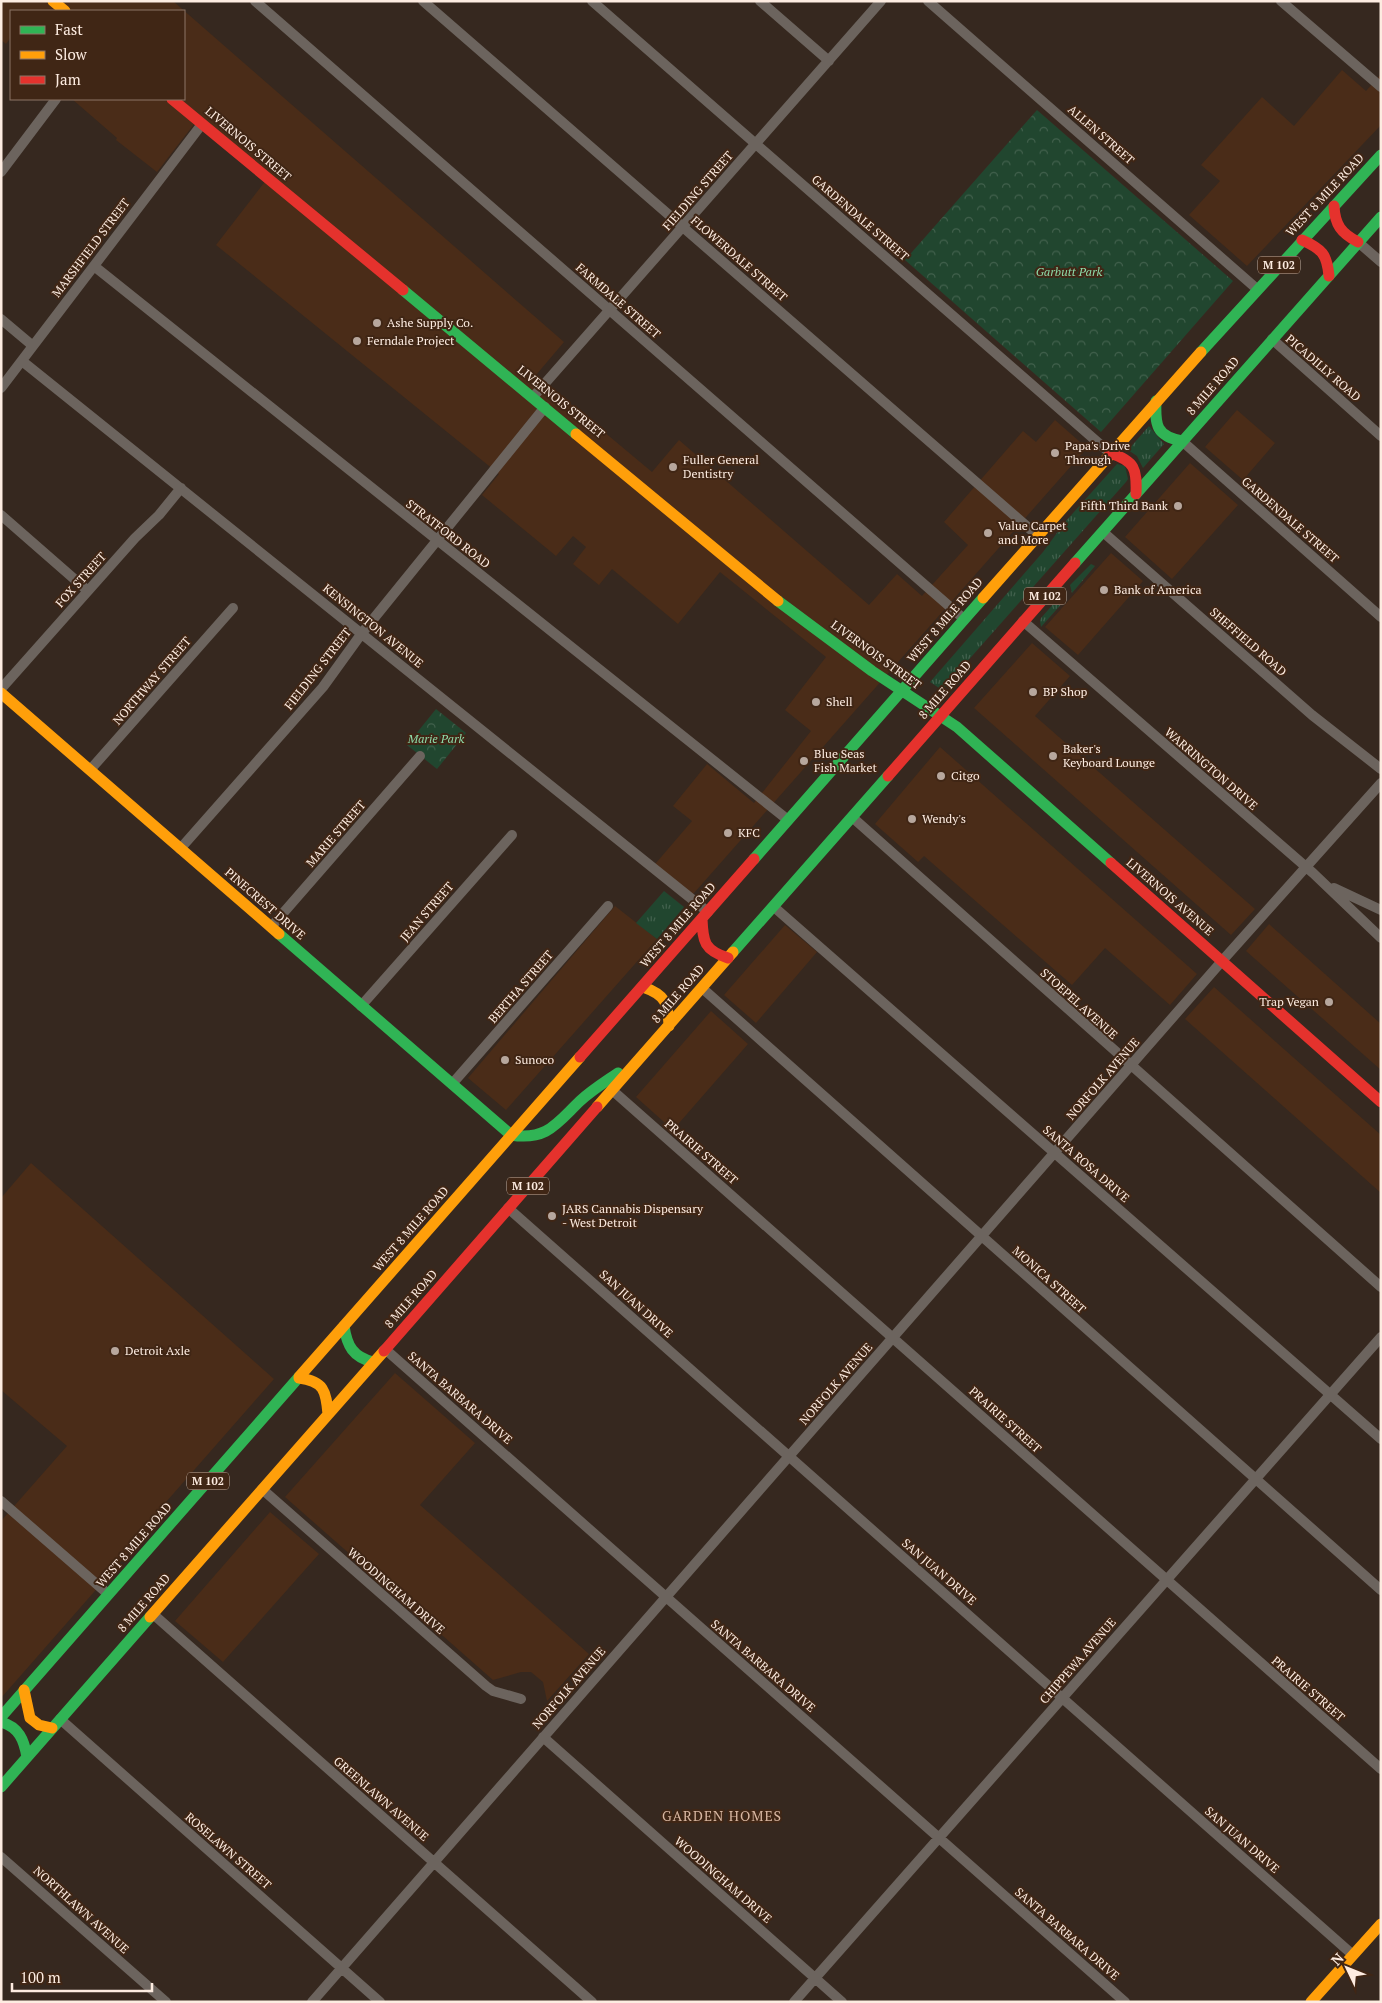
<svg xmlns="http://www.w3.org/2000/svg" width="1382" height="2003" font-family="'PT Serif',serif">
  <style>
    .built { fill: #4a2c18 }
    .grass { fill: url(#grass-tufts) }
    .park { fill: url(#park-crowns) }
    .lines { fill: none; stroke-linecap: round; stroke-linejoin: round }
    .street { stroke: #6c645e; stroke-width: 10 }
    .fast { stroke: #30b455; stroke-width: 11 }
    .slow { stroke: #ff9f0a; stroke-width: 11 }
    .jam { stroke: #e5322d; stroke-width: 11 }
    .poi-dot { fill: #b7a79d; stroke: #402615; stroke-width: 2 }
    .labels { text-anchor: middle; stroke-width: 4; stroke-linejoin: round; paint-order: stroke }
    .shield { fill: #402615; stroke: #c4b1a4; stroke-width: 1 }
    .shield-label { font-size: 11px; font-weight: bold; fill: #fdece1 }
    .street-label { font-size: 12px; fill: #fdece1; stroke: #402615 }
    .park-label { font-size: 12px; font-style: italic; fill: #8edcaa; stroke: #402615 }
    .poi-label { font-size: 12px; fill: #fdece1; stroke: #402615; text-anchor: start }
    .neighbourhood-label { font-size: 14px; letter-spacing: 1px; fill: #d8b7a2; stroke: #402615 }
  </style>
  <defs>
    <pattern id="grass-tufts" width="24" height="20" patternUnits="userSpaceOnUse" patternTransform="scale(1.25)"><rect width="24" height="20" fill="#21462f"/><path d="M3 7l-1-3M5 7V3M7 7l1-3M15 17l-1-3M17 17v-4M19 17l1-3" fill="none" stroke="#42614d"/></pattern>
    <pattern id="park-crowns" width="20" height="18" patternUnits="userSpaceOnUse" patternTransform="scale(1.25)"><rect width="20" height="18" fill="#21462f"/><path d="M2 6a3 3 0 1 1 6 0M12 15a3 3 0 1 1 6 0" fill="none" stroke="#42614d"/></pattern>
  </defs>
  <rect width="100%" height="100%" fill="#36281f"/>
  <path class="built" d="M1,1H173L564,342L536,375L652,472L679,440L869,605L897,574L922,596L968,545L944,522L1023,431L1036,442L1055,420L1087,448L687,901L650,870L692,821L673,806L707,764L754,803L811,731L785,710L826,657L720,572L678,624L612,569L599,585L573,564L586,547L573,536L556,556L482,495L499,474L216,245L267,179L198,119L157,172L116,140L117,138L72,99H184V11H11V37L6,44L1,40Z
    M1342,70L1366,91L1381,74V125L1247,266L1189,215L1220,181L1201,165L1262,97L1294,126Z
    M1237,410L1275,443L1243,480L1205,447Z
    M1190,463L1238,505L1172,579L1125,537Z
    M1111,553L1143,581L1078,655L1045,627Z
    M1032,643L1070,676L1035,716L1255,909L1231,935L974,708Z
    M940,747L1197,974L1170,1005L1105,948L1072,985L924,856L918,862L875,824Z
    M615,906L657,939L506,1110L468,1078Z
    M1269,924L1381,1024V1070L1246,951Z
    M785,925L817,952L756,1023L724,995Z
    M1214,987L1381,1135V1193L1185,1019Z
    M711,1011L748,1044L673,1130L636,1097Z
    M31,1163L274,1379L152,1518L151,1527L1,1698V1521L67,1446L1,1390V1198Z
    M395,1373L475,1443L420,1505L589,1654L547,1701L543,1682L531,1672H521L493,1680L285,1497Z
    M270,1512L319,1554L223,1662L175,1621Z"/>
  <path class="grass" d="M1149,426L1164,444L1143,468L1137,456L1128,450Z
    M1117,464L1125,466L1128,479L1126,482L942,690L930,682L1043,552L1065,522Z
    M1091,564L1095,566L1072,593L1070,585Z
    M1061,599L1065,600L1041,627L1040,621L1041,618L1056,601Z
    M664,891L684,907L657,939L636,923Z"/>
  <path class="park" d="M1037,110L1233,281L1101,432L905,260Z
    M436,709L466,733L437,769L407,745Z"/>
  <g class="lines">
    <path class="street" d="M255,1L964,619
      M423,1L1038,536
      M592,1L1110,453
      M760,1L829,61
      M928,1L1257,289
      M1281,1L1381,87
      M1,172L56,99
      M1358,242L1381,262
      M94,266L788,820
      M1,319L33,346
      M1272,339L1381,436
      M22,361L708,912
      M1,388L202,124
      M533,397L881,1
      M1182,441L1381,617
      M1,515L88,591
      M1103,532L1312,715L1381,769
      M1023,621L1313,873L1381,938
      M1,689L135,538L159,515L181,488
      M90,770L233,608
      M852,817L1381,1287
      M180,849L323,687L362,633L545,407
      M1334,888L1381,910
      M774,907L1381,1439
      M271,927L420,756
      M702,988L1381,1590
      M361,1006L512,835
      M452,1084L608,906
      M612,1090L1381,1769
      M508,1208L1353,1955
      M385,1349L1125,2002
      M262,1489L486,1686L493,1691L521,1699
      M1,1501L108,1594
      M153,1614L592,2002
      M60,1719L380,2002
      M543,1737L842,2002
      M1,1857L166,2002
      M312,2002L1222,961L1381,783
      M794,2002L1381,1337"/>
    <path class="fast" d="M403,290L576,434
      M1201,352L1381,155
      M1156,401C1155,425 1156,436 1182,441
      M1075,563L1381,217
      M778,601L872,671L957,727L1111,863
      M754,859L983,598
      M279,934L511,1135
      M733,952L888,776
      M511,1135C547,1141 557,1123 580,1101C592,1090 605,1082 618,1073
      M344,1326C347,1346 353,1357 373,1362
      M1,1717L299,1377
      M1,1722C19,1727 24,1740 27,1757
      M1,1787L150,1617"/>
    <path class="slow" d="M53,1L65,11
      M576,434L778,601
      M983,598L1201,352
      M1,693L279,934
      M643,987C666,995 668,1003 669,1026
      M597,1107L733,952
      M299,1377L580,1057
      M299,1378C324,1381 326,1391 328,1414
      M150,1617L384,1351
      M24,1690L30,1718L39,1725L52,1728
      M1311,2002L1381,1924"/>
    <path class="jam" d="M172,99L403,290
      M1334,206C1335,225 1341,233 1358,242
      M1302,240C1322,249 1327,254 1329,276
      M1110,453C1135,461 1137,469 1136,494
      M888,776L1075,563
      M1111,863L1381,1102
      M702,919C703,942 704,950 728,958
      M580,1057L754,859
      M384,1351L597,1107"/>
  </g>
  <g class="poi-dot">
    <circle cx="377" cy="323" r="5"/>
    <circle cx="357" cy="341" r="5"/>
    <circle cx="1055" cy="453" r="5"/>
    <circle cx="673" cy="467" r="5"/>
    <circle cx="1178" cy="506" r="5"/>
    <circle cx="988" cy="533" r="5"/>
    <circle cx="1104" cy="590" r="5"/>
    <circle cx="1033" cy="692" r="5"/>
    <circle cx="816" cy="702" r="5"/>
    <circle cx="1053" cy="756" r="5"/>
    <circle cx="804" cy="761" r="5"/>
    <circle cx="941" cy="776" r="5"/>
    <circle cx="912" cy="819" r="5"/>
    <circle cx="728" cy="833" r="5"/>
    <circle cx="1329" cy="1002" r="5"/>
    <circle cx="505" cy="1060" r="5"/>
    <circle cx="552" cy="1216" r="5"/>
    <circle cx="115" cy="1351" r="5"/>
  </g>
  <g class="labels">
    <g class="shield">
      <rect x="1258" y="256.5" width="42" height="17" rx="4"/>
      <rect x="1024" y="587.5" width="42" height="17" rx="4"/>
      <rect x="507" y="1177.5" width="42" height="17" rx="4"/>
      <rect x="187" y="1472.5" width="42" height="17" rx="4"/>
    </g>
    <g class="shield-label">
      <text x="1279" y="269">M 102</text>
      <text x="1045" y="600">M 102</text>
      <text x="528" y="1190">M 102</text>
      <text x="208" y="1485">M 102</text>
    </g>
    <g class="street-label">
      <text transform="translate(1101 135) rotate(41)" y="4">ALLEN STREET</text>
      <text transform="translate(248 144) rotate(40)" y="4">LIVERNOIS STREET</text>
      <text transform="translate(698 191) rotate(-49)" y="4">FIELDING STREET</text>
      <text transform="translate(1325 195) rotate(-47)" y="4">WEST 8 MILE ROAD</text>
      <text transform="translate(860 218) rotate(41)" y="4">GARDENDALE STREET</text>
      <text transform="translate(91 248) rotate(-53)" y="4">MARSHFIELD STREET</text>
      <text transform="translate(739 259) rotate(41)" y="4">FLOWERDALE STREET</text>
      <text transform="translate(618 301) rotate(41)" y="4">FARMDALE STREET</text>
      <text transform="translate(1323 368) rotate(41)" y="4">PICADILLY ROAD</text>
      <text transform="translate(1213 386) rotate(-49)" y="4">8 MILE ROAD</text>
      <text transform="translate(561 402) rotate(39)" y="4">LIVERNOIS STREET</text>
      <text transform="translate(1290 520) rotate(41)" y="4">GARDENDALE STREET</text>
      <text transform="translate(448 534) rotate(38)" y="4">STRATFORD ROAD</text>
      <text transform="translate(81 580) rotate(-48)" y="4">FOX STREET</text>
      <text transform="translate(945 620) rotate(-49)" y="4">WEST 8 MILE ROAD</text>
      <text transform="translate(373 626) rotate(39)" y="4">KENSINGTON AVENUE</text>
      <text transform="translate(1248 642) rotate(41)" y="4">SHEFFIELD ROAD</text>
      <text transform="translate(876 655) rotate(36)" y="4">LIVERNOIS STREET</text>
      <text transform="translate(318 669) rotate(-52)" y="4">FIELDING STREET</text>
      <text transform="translate(152 681) rotate(-49)" y="4">NORTHWAY STREET</text>
      <text transform="translate(945 690) rotate(-49)" y="4">8 MILE ROAD</text>
      <text transform="translate(1211 769) rotate(41)" y="4">WARRINGTON DRIVE</text>
      <text transform="translate(336 834) rotate(-49)" y="4">MARIE STREET</text>
      <text transform="translate(1170 897) rotate(41)" y="4">LIVERNOIS AVENUE</text>
      <text transform="translate(265 904) rotate(41)" y="4">PINECREST DRIVE</text>
      <text transform="translate(427 912) rotate(-49)" y="4">JEAN STREET</text>
      <text transform="translate(678 925) rotate(-49)" y="4">WEST 8 MILE ROAD</text>
      <text transform="translate(521 987) rotate(-49)" y="4">BERTHA STREET</text>
      <text transform="translate(678 994) rotate(-49)" y="4">8 MILE ROAD</text>
      <text transform="translate(1079 1004) rotate(42)" y="4">STOEPEL AVENUE</text>
      <text transform="translate(1103 1079) rotate(-49)" y="4">NORFOLK AVENUE</text>
      <text transform="translate(701 1152) rotate(41)" y="4">PRAIRIE STREET</text>
      <text transform="translate(1086 1164) rotate(41)" y="4">SANTA ROSA DRIVE</text>
      <text transform="translate(411 1229) rotate(-49)" y="4">WEST 8 MILE ROAD</text>
      <text transform="translate(1049 1280) rotate(42)" y="4">MONICA STREET</text>
      <text transform="translate(411 1299) rotate(-49)" y="4">8 MILE ROAD</text>
      <text transform="translate(636 1304) rotate(42)" y="4">SAN JUAN DRIVE</text>
      <text transform="translate(836 1384) rotate(-49)" y="4">NORFOLK AVENUE</text>
      <text transform="translate(460 1398) rotate(41)" y="4">SANTA BARBARA DRIVE</text>
      <text transform="translate(1005 1420) rotate(42)" y="4">PRAIRIE STREET</text>
      <text transform="translate(134 1545) rotate(-49)" y="4">WEST 8 MILE ROAD</text>
      <text transform="translate(939 1572) rotate(41)" y="4">SAN JUAN DRIVE</text>
      <text transform="translate(396 1591) rotate(41)" y="4">WOODINGHAM DRIVE</text>
      <text transform="translate(144 1603) rotate(-49)" y="4">8 MILE ROAD</text>
      <text transform="translate(1078 1661) rotate(-49)" y="4">CHIPPEWA AVENUE</text>
      <text transform="translate(763 1666) rotate(41)" y="4">SANTA BARBARA DRIVE</text>
      <text transform="translate(569 1688) rotate(-49)" y="4">NORFOLK AVENUE</text>
      <text transform="translate(1308 1689) rotate(41)" y="4">PRAIRIE STREET</text>
      <text transform="translate(381 1799) rotate(41)" y="4">GREENLAWN AVENUE</text>
      <text transform="translate(1242 1840) rotate(41)" y="4">SAN JUAN DRIVE</text>
      <text transform="translate(228 1851) rotate(41)" y="4">ROSELAWN STREET</text>
      <text transform="translate(723 1880) rotate(41)" y="4">WOODINGHAM DRIVE</text>
      <text transform="translate(81 1910) rotate(42)" y="4">NORTHLAWN AVENUE</text>
      <text transform="translate(1067 1934) rotate(41)" y="4">SANTA BARBARA DRIVE</text>
    </g>
    <g class="park-label">
      <text x="1069" y="276">Garbutt Park</text>
      <text x="436" y="743">Marie Park</text>
    </g>
    <g class="poi-label">
      <text x="387" y="327">Ashe Supply Co.</text>
      <text x="367" y="345">Ferndale Project</text>
      <text x="1065" y="450">Papa's Drive<tspan x="1065" dy="14">Through</tspan></text>
      <text x="683" y="464">Fuller General<tspan x="683" dy="14">Dentistry</tspan></text>
      <text x="1168" y="510" text-anchor="end">Fifth Third Bank</text>
      <text x="998" y="530">Value Carpet<tspan x="998" dy="14">and More</tspan></text>
      <text x="1114" y="594">Bank of America</text>
      <text x="1043" y="696">BP Shop</text>
      <text x="826" y="706">Shell</text>
      <text x="1063" y="753">Baker's<tspan x="1063" dy="14">Keyboard Lounge</tspan></text>
      <text x="814" y="758">Blue Seas<tspan x="814" dy="14">Fish Market</tspan></text>
      <text x="951" y="780">Citgo</text>
      <text x="922" y="823">Wendy's</text>
      <text x="738" y="837">KFC</text>
      <text x="1319" y="1006" text-anchor="end">Trap Vegan</text>
      <text x="515" y="1064">Sunoco</text>
      <text x="562" y="1213">JARS Cannabis Dispensary<tspan x="562" dy="14">- West Detroit</tspan></text>
      <text x="125" y="1355">Detroit Axle</text>
    </g>
    <g class="neighbourhood-label">
      <text x="722" y="1821">GARDEN HOMES</text>
    </g>
  </g>
  <rect width="1382" height="2003" fill="none" stroke="#fdece1" stroke-width="5"/>
  <rect x="10" y="10" width="175" height="90" fill="#402615" stroke="#8c7567"/>
  <rect x="20" y="26" width="25" height="8" fill="#30b455" stroke="#8c7567"/>
  <text x="55" y="35" font-size="15" fill="#fdece1">Fast</text>
  <rect x="20" y="51" width="25" height="8" fill="#ff9f0a" stroke="#8c7567"/>
  <text x="55" y="60" font-size="15" fill="#fdece1">Slow</text>
  <rect x="20" y="76" width="25" height="8" fill="#e5322d" stroke="#8c7567"/>
  <text x="55" y="85" font-size="15" fill="#fdece1">Jam</text>
  <g transform="translate(1347 1968) rotate(313)" stroke="#402615" stroke-width="4" paint-order="stroke">
  <path d="M0-4L9 19L0 12L-9 19Z" fill="#fdece1"/>
  <text y="-8" font-size="14" font-weight="bold" text-anchor="middle" fill="#fdece1">N</text>
  </g>
  <path d="M12 1983v8h140v-8" fill="none" stroke="#fdece1" stroke-width="2.5"/>
  <text x="20" y="1983" font-size="15" fill="#fdece1" stroke="#402615" stroke-width="4" paint-order="stroke">100 m</text>
</svg>
